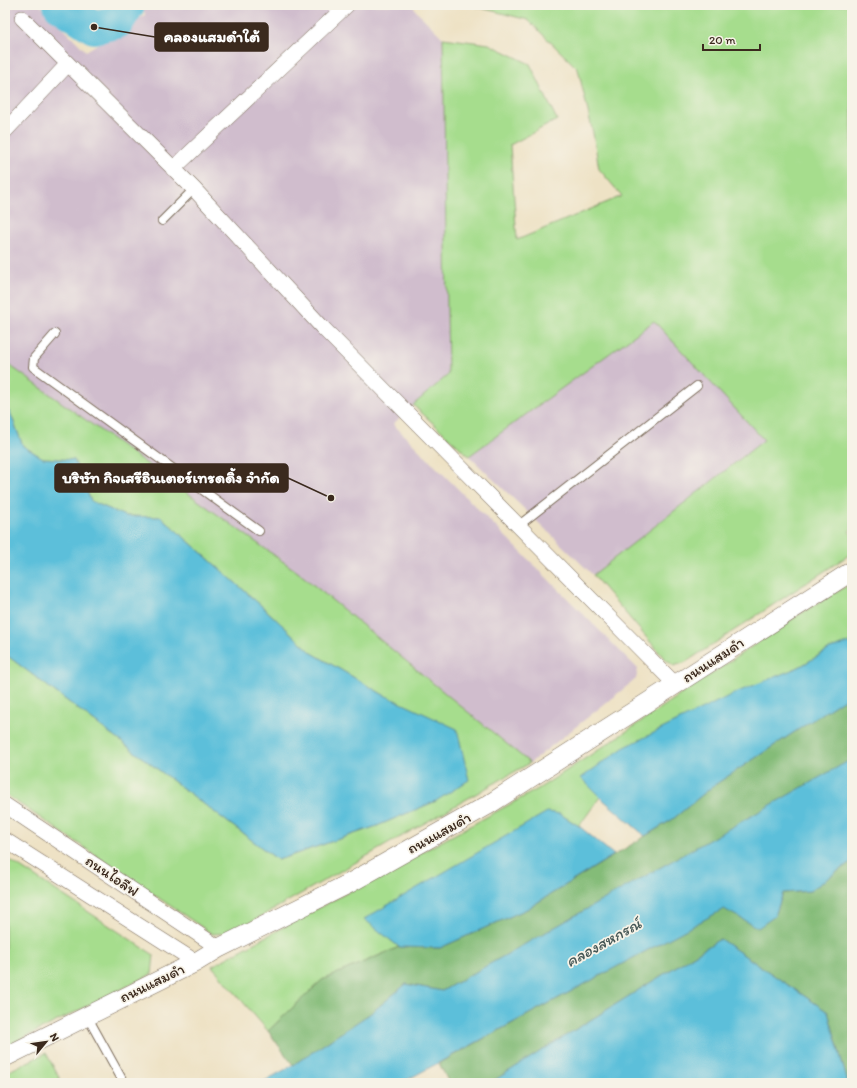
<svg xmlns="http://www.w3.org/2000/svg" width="857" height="1088" font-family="Itim,'Playpen Sans Thai',sans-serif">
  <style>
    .industrial { fill: #d0bdcd }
    .green { fill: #a6dd8d; stroke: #708456 }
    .forest { fill: #84bc78; stroke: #60734b }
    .water { fill: #5cbfda; stroke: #4c747c }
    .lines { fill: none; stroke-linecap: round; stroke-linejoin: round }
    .river { stroke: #5cbfda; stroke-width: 34 }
    .service-casing { stroke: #7a6a58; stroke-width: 10 }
    .minor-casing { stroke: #7a6a58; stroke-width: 16 }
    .tertiary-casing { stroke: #7a6a58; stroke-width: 20 }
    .service { stroke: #fff; stroke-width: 8 }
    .minor { stroke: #fff; stroke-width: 15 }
    .tertiary { stroke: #fff; stroke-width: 19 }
    .labels { text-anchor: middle; stroke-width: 3.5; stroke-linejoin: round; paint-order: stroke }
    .street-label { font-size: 15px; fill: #3b2a1e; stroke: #f7f3e8 }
    .water-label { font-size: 16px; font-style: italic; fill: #455756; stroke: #f7f3e8 }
    .leader { fill: none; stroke: #3b2a1e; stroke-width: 1.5 }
    .callout-dot { fill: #3b2a1e; stroke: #f7f3e8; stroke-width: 1.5 }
    .callout { fill: #3b2a1e; stroke: #3b2a1e; stroke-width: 1.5 }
    .callout-label { font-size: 16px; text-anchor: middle; font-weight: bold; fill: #fff }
  </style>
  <rect width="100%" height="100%" fill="#f7f3e8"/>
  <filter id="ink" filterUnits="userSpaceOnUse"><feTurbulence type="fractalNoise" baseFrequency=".025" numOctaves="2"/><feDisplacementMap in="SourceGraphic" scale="8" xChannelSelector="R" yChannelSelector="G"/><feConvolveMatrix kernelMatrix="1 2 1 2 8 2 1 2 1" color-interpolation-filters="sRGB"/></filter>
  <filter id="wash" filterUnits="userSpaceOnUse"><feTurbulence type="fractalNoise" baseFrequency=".012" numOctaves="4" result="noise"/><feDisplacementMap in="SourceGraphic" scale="16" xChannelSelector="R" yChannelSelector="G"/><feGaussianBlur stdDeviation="0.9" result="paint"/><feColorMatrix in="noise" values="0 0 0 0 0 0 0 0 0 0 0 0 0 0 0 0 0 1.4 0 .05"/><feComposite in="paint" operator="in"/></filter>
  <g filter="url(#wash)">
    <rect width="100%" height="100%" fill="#eee2c5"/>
    <path class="industrial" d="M23,5H40L86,51L145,15L143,5H412L417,12L443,38L448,375L393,424L638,669L636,679L530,763L299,573L5,362V9Z
      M654,321L764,440L593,575L469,456Z"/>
    <path class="green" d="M470,5H852V529L849,531L852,535V553L686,662L674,666L664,658L593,575L764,440L654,321L469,456L413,405L448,375L443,38L489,44L530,64L557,120L510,145L517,240L622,196L599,169L593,133L578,69L528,20Z
      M5,362L299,573L530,763L232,933L212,934L5,794V654L278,860L377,826L436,801L382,694L312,653L265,609L161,517L125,516L91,501L74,460L43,458L23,446L10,412L5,410Z
      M852,583V642L830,649L799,667L582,778L600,797L579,826L560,814L365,919L399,947L322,980L268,1031L212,966L538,789L618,737L800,614Z
      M5,857L154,955L152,974L5,1047Z
      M46,1053L62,1083H5V1073Z"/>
    <path class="forest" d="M852,694V759L851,760L442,991L406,984L371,1013L293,1065L268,1031L322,980L399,947L440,948L527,909L673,819L713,786Z
      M852,861V1083H848L828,1012L720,939L490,1083H449L439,1063L725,908L775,916L783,893L810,891Z"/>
    <path class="water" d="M5,410L10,412L23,446L43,458L74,460L91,501L125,516L161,517L265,609L312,653L382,694L457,729L469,780L436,801L377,826L278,860L5,654Z
      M852,642V694L713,786L673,819L645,836L600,797L581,778L623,748L735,693L799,667L830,649Z
      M852,759V861L810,891L783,893L775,916L758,928L724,909L401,1083H261L293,1065L371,1013L406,984L442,991Z
      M547,812L560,814L579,826L614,855L527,909L440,948L399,947L364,919Z
      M720,939L828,1012L848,1083H490Z"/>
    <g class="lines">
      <path class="river" d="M60,5L94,27L117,22L128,5"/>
    </g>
  </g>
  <g filter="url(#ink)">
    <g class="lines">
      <defs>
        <path id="service" d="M162,221L194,189
          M55,334L34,358L33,367L259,531
          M518,526L697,386
          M87,1016L124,1083"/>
        <path id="minor" d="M22,18L194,189L322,327L675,684
          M5,131L68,64
          M173,169L347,5
          M5,805L219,948
          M5,840L196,962"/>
        <path id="tertiary" d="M5,1057L196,962L219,948L350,883L488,805L852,571"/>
      </defs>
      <use href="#service" class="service-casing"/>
      <use href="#minor" class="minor-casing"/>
      <use href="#tertiary" class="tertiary-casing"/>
      <use href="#service" class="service"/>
      <use href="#minor" class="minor"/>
      <use href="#tertiary" class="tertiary"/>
    </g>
  </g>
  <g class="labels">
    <g class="street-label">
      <text transform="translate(713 660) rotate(-33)" y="5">ถนนแสมดำ</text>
      <text transform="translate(439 833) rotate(-29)" y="5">ถนนแสมดำ</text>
      <text transform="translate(112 876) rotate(34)" y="5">ถนนไอลีฟ</text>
      <text transform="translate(152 983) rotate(-26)" y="5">ถนนแสมดำ</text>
    </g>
    <g class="water-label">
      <text transform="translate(603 942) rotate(-29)" y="6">คลองสหกรณ์</text>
    </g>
  </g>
  <path class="leader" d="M94 27L155 37M331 498L288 478"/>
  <g class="callout-dot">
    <circle cx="94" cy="27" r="4"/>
    <circle cx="331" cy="498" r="4"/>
  </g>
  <g class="callout">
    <rect x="155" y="23" width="113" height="28" rx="4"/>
    <rect x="55" y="464" width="233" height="28" rx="4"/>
  </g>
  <g class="callout-label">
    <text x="212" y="42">คลองแสมดำใต้</text>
    <text x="171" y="483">บริษัท กิจเสรีอินเตอร์เทรดดิ้ง จำกัด</text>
  </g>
  <rect width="857" height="1088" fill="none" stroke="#f7f3e8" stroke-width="20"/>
  <g transform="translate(46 1042) rotate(61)" stroke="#f7f3e8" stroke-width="3" paint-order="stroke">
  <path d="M0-3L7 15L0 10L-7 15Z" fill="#3b2a1e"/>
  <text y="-6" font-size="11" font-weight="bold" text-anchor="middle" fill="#3b2a1e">N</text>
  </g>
  <path d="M703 44v6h57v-6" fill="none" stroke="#3b2a1e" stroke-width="2"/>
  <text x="709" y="44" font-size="12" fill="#3b2a1e" stroke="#f7f3e8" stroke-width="3" paint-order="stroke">20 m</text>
</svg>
